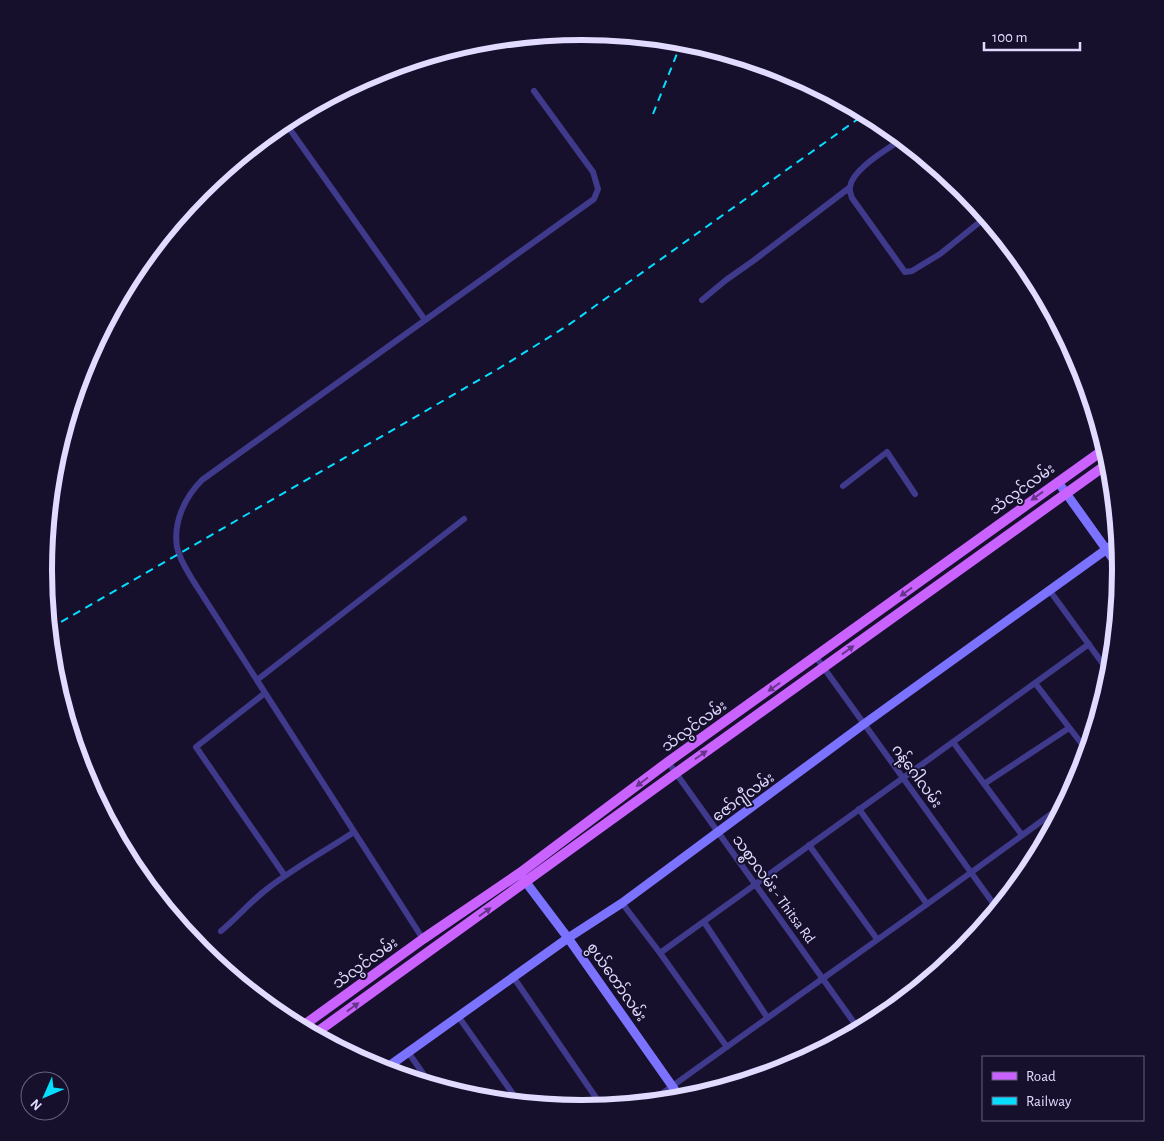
<svg xmlns="http://www.w3.org/2000/svg" width="1164" height="1141" font-family="'Alegreya Sans','Noto Sans Myanmar',sans-serif">
  <style>
    .lines { fill: none; stroke-linecap: round; stroke-linejoin: round }
    .street { stroke: #403a8c; stroke-width: 6 }
    .secondary { stroke: #7b72ff; stroke-width: 9 }
    .primary { stroke: #ca62ff; stroke-width: 10 }
    .rail { stroke: #07deff; stroke-width: 2; stroke-dasharray: 8 6; stroke-linecap: butt }
    .oneway { fill: #67358b }
    .labels { text-anchor: middle; stroke-width: 4; stroke-linejoin: round; paint-order: stroke }
    .street-label { font-size: 15px; fill: #e1dbff; stroke: #16102c }
    .rim { fill: none; stroke: #e1dbff; stroke-width: 6 }
  </style>
  <rect width="100%" height="100%" fill="#16102c"/>
  <g class="lines">
    <path class="street" d="M284,121L425,320
      M902,139C888,149 852,169 850,187C849,190 851,195 852,198L905,272L912,271L940,254L986,217
      M702,300L726,280L753,261L849,188
      M843,486L887,452L915,494
      M1050,591L1111,675
      M816,657L998,910
      M257,680L464,519
      M1035,683L1088,752
      M265,693L196,747L285,876
      M953,742L1022,835
      M668,762L860,1031
      M984,784L1069,728
      M859,809L927,904
      M809,845L877,939
      M622,903L660,953L727,1047
      M704,922L767,1017
      M221,931C237,918 250,902 267,889C294,868 325,851 354,832
      M423,939L192,579C186,569 179,558 177,547C173,522 185,497 202,480L594,199L598,189L593,172L534,91
      M660,953L1089,644
      M514,978L603,1108
      M458,1016L520,1104
      M408,1052L431,1085
      M649,1103C788,1002 929,905 1066,803"/>
    <path class="secondary" d="M1058,482L1121,570
      M522,877L568,938L682,1100
      M870,1025L897,1007
      M382,1071L568,938L622,903L864,724L1118,541"/>
    <path class="primary" d="M300,1028L423,939L520,873L668,762L1106,448
      M313,1035L676,773L1110,462"/>
    <path class="rail" d="M653,114L678,51
      M49,629L498,369L567,326L865,114"/>
  </g>
  <defs><path id="oneway-solid" d="M-6-.8H1V-3.2L6.5 0L1 3.2V.8H-6Z" transform="scale(1.25)"/></defs>
  <g class="oneway">
    <use href="#oneway-solid" transform="translate(1037 496) rotate(144)"/>
    <use href="#oneway-solid" transform="translate(906 592) rotate(144)"/>
    <use href="#oneway-solid" transform="translate(848 650) rotate(-36)"/>
    <use href="#oneway-solid" transform="translate(774 687) rotate(145)"/>
    <use href="#oneway-solid" transform="translate(701 755) rotate(-35)"/>
    <use href="#oneway-solid" transform="translate(642 782) rotate(143)"/>
    <use href="#oneway-solid" transform="translate(485 912) rotate(-36)"/>
    <use href="#oneway-solid" transform="translate(353 1007) rotate(-36)"/>
  </g>
  <g class="labels">
    <g class="street-label">
      <text transform="translate(1022 489) rotate(-36)" y="5">သံလွင်လမ်း</text>
      <text transform="translate(694 726) rotate(-36)" y="5">သံလွင်လမ်း</text>
      <text transform="translate(917 776) rotate(54)" y="5">ဂန့်ဂေါလမ်း</text>
      <text transform="translate(743 797) rotate(-36)" y="5">ဇော်ဂျီလမ်း</text>
      <text transform="translate(774 889) rotate(54)" y="5">သစ္စာလမ်း - Thitsa Rd</text>
      <text transform="translate(365 963) rotate(-36)" y="5">သံလွင်လမ်း</text>
      <text transform="translate(617 982) rotate(55)" y="5">စွယ်တော်လမ်း</text>
    </g>
  </g>
  <path d="M0 0H1164V1141H0ZM52 570a530 530 0 1 1 1060 0a530 530 0 1 1-1060 0Z" fill="#16102c" fill-rule="evenodd"/>
  <path class="rim" d="M52 570a530 530 0 1 1 1060 0a530 530 0 1 1-1060 0Z"/>
  <rect x="982" y="1056" width="162" height="65" fill="#16102c" stroke="#676180"/>
  <rect x="992" y="1072" width="25" height="8" fill="#ca62ff" stroke="#676180"/>
  <text x="1026" y="1081" font-size="15" fill="#e1dbff">Road</text>
  <rect x="992" y="1097" width="25" height="8" fill="#07deff" stroke="#676180"/>
  <text x="1026" y="1106" font-size="15" fill="#e1dbff">Railway</text>
  <g transform="translate(45 1096) rotate(225)"><circle r="24" fill="#16102c" stroke="#676180"/>
  <path d="M0-4L9 19L0 12L-9 19Z" fill="#07deff"/>
  <text y="-8" font-size="14" font-weight="bold" text-anchor="middle" fill="#e1dbff">N</text>
  </g>
  <path d="M984 42v8h96v-8" fill="none" stroke="#e1dbff" stroke-width="2.5"/>
  <text x="992" y="42" font-size="15" fill="#e1dbff" stroke="#16102c" stroke-width="4" paint-order="stroke">100 m</text>
</svg>
